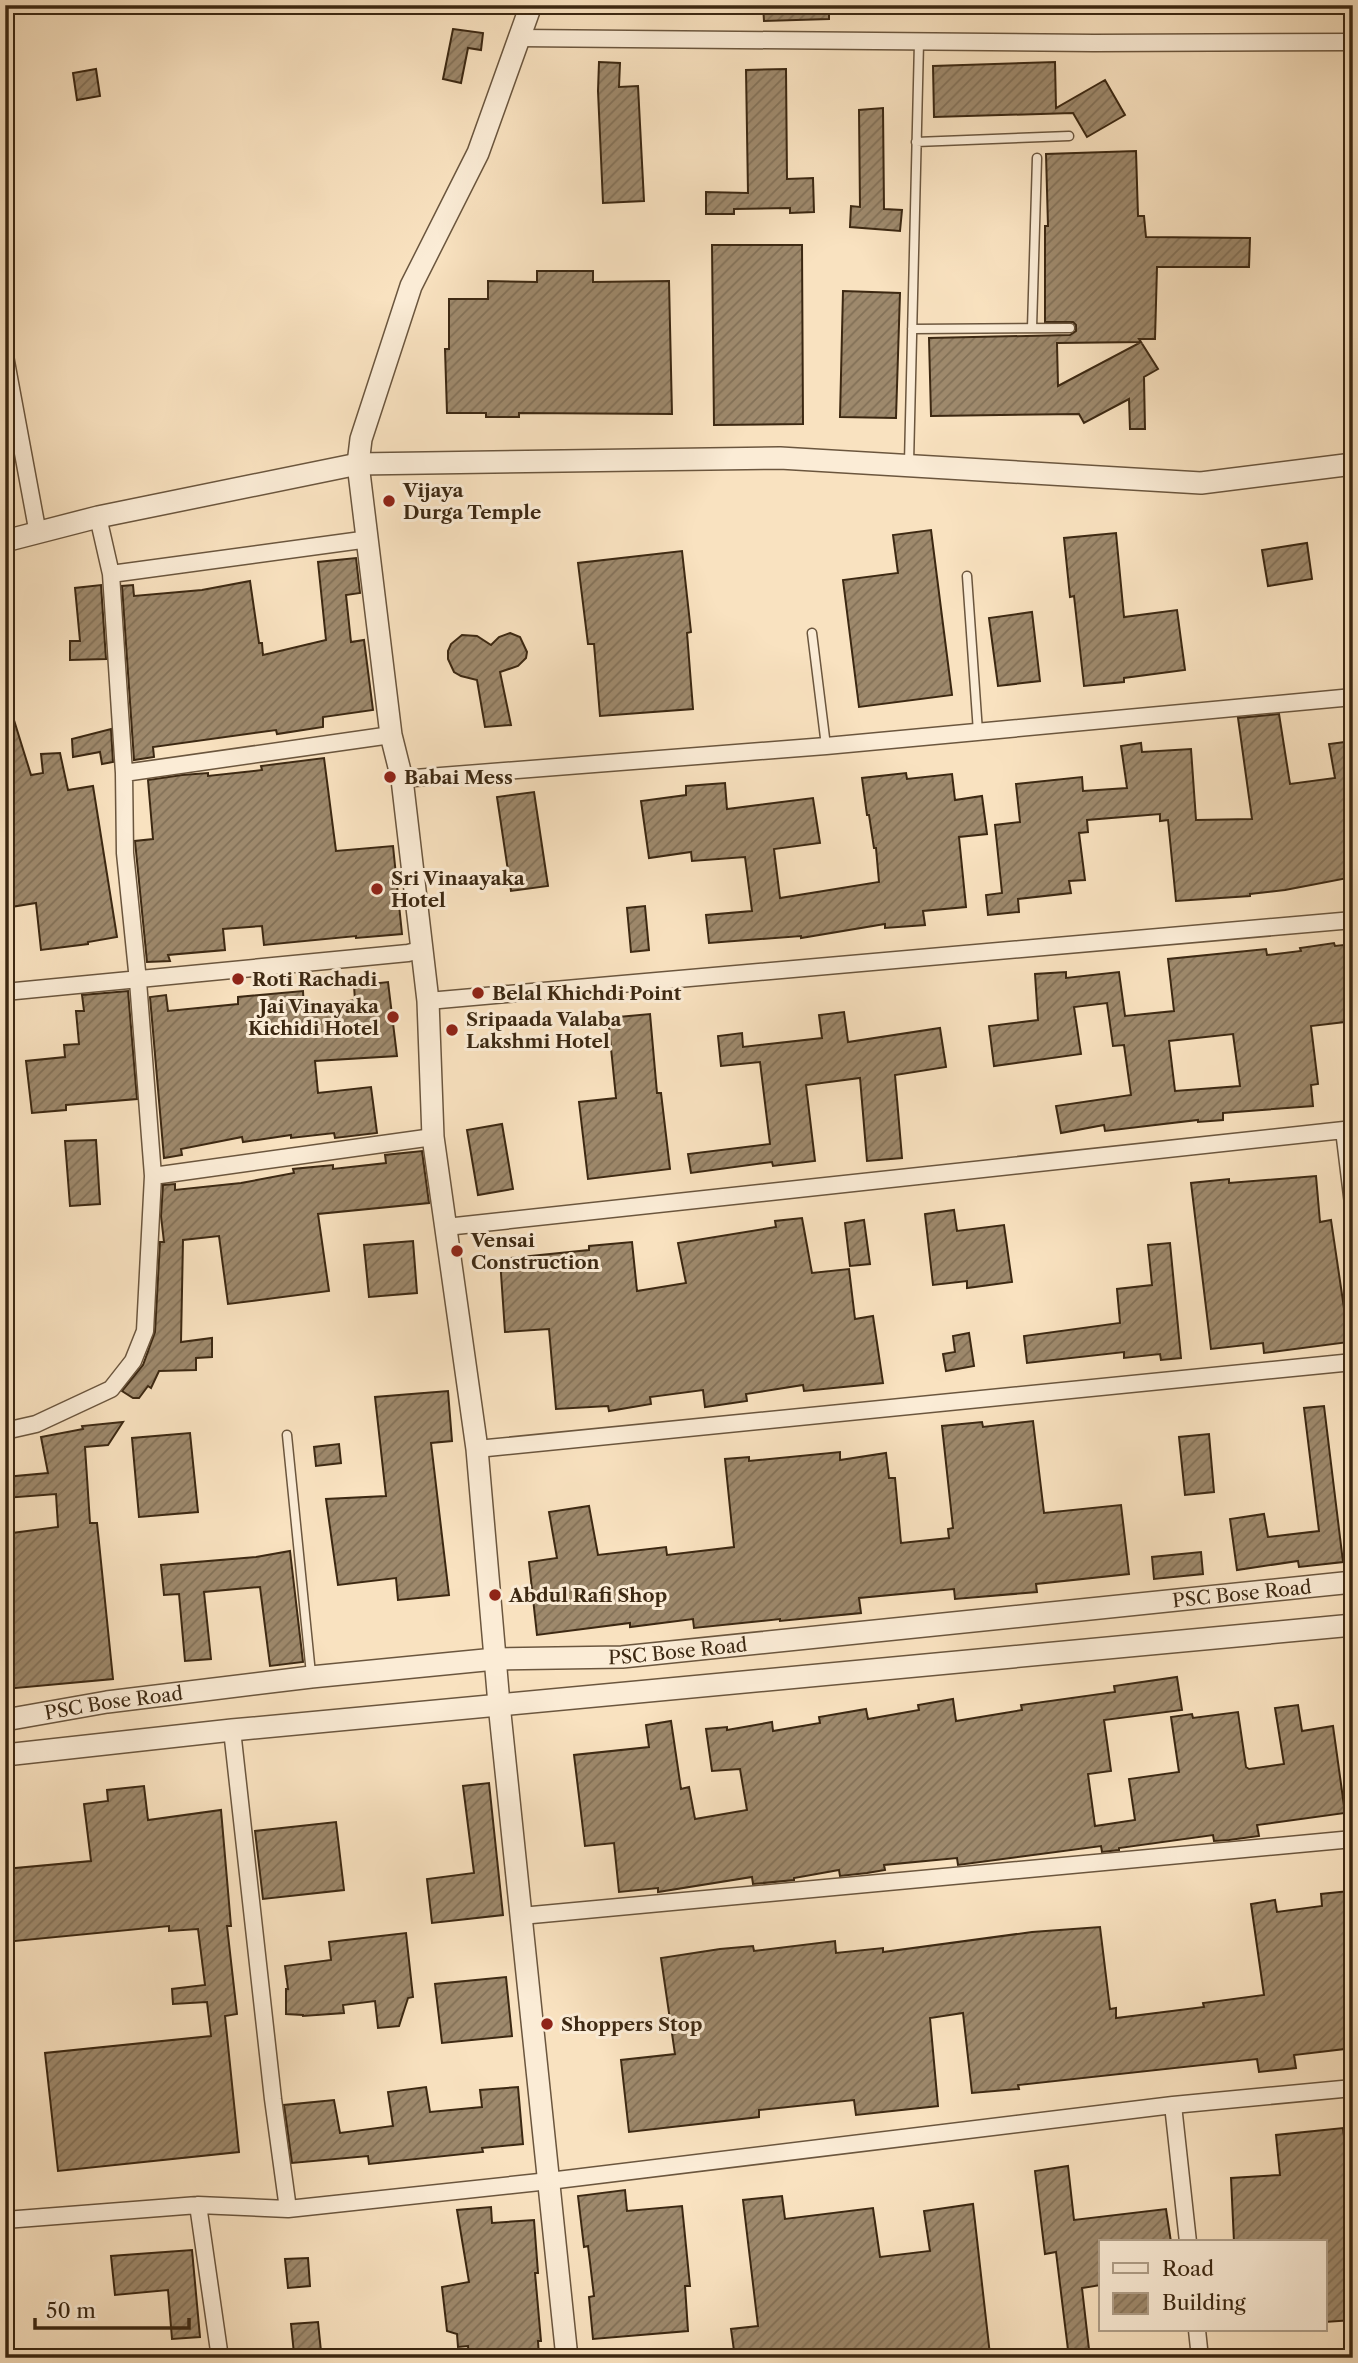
<svg xmlns="http://www.w3.org/2000/svg" width="1358" height="2363" font-family="'Libre Caslon Text',serif">
  <style>
    .building { fill: url(#building-hatch); stroke: #3c2812; stroke-width: 2; fill-rule: evenodd }
    .lines { fill: none; stroke-linecap: round; stroke-linejoin: round }
    .service-casing { stroke: #6b563e; stroke-width: 11 }
    .minor-casing { stroke: #6b563e; stroke-width: 19 }
    .tertiary-casing { stroke: #6b563e; stroke-width: 24 }
    .service { stroke: #fbecd6; stroke-width: 8 }
    .minor { stroke: #fbecd6; stroke-width: 16 }
    .tertiary { stroke: #fbecd6; stroke-width: 21 }
    .poi-dot { fill: #8f2418; stroke: #fbecd6; stroke-width: 2.5 }
    .labels { text-anchor: middle; stroke-width: 6; stroke-linejoin: round; paint-order: stroke }
    .poi-label { font-size: 19px; font-weight: bold; fill: #3c2812; stroke: #fbecd6; text-anchor: start }
    .street-label { font-size: 19px; fill: #3c2812; stroke: #fbecd6 }
  </style>
  <defs>
    <pattern id="building-hatch" width="6" height="6" patternUnits="userSpaceOnUse" patternTransform="scale(1.75)"><rect width="6" height="6" fill="#9e896c"/><path d="M-1 1l2-2M0 6l6-6M5 7l2-2" fill="none" stroke="#827057"/></pattern>
  </defs>
  <rect width="100%" height="100%" fill="#f9e2c0"/>
  <filter id="stains"><feTurbulence type="fractalNoise" baseFrequency=".00286" numOctaves="4"/><feColorMatrix values="0 0 0 0 .2 0 0 0 0 .09 0 0 0 0 .02 0 0 0 .5 -.17"/></filter>
  <radialGradient id="worn" r=".72"><stop offset=".6" stop-color="#630" stop-opacity="0"/><stop offset="1" stop-color="#630" stop-opacity=".3"/></radialGradient>
  <path class="building" d="M763,5H829V19L764,21Z
    M453,29L483,33L481,50L468,48L461,83L443,79Z
    M599,62L620,63L619,87L638,86L644,201L603,203L598,91Z
    M1055,62L1056,108L1105,80L1125,115L1087,137L1073,113L934,117L933,66Z
    M96,69L100,96L77,100L73,73Z
    M786,69L787,179L813,178L814,212L790,213V208L734,209V214H706V192L748,193L746,70Z
    M883,108L884,209L902,210L900,231L850,227L851,206L860,207L859,110Z
    M1136,151L1138,216H1144L1146,237L1250,238L1249,267H1157L1155,339H1139L1141,342L1057,343L1058,386L1141,342L1158,369L1144,377L1145,429H1130L1129,399L1084,423L1079,414L931,416L929,338L1070,335L1076,331V325L1073,322H1045V226H1048L1046,154Z
    M712,245H802L803,424L714,425Z
    M537,271H593V282L669,281L672,414L519,413V417H486V413H447L445,349H449V299H488V281L537,282Z
    M843,291L900,293L896,418L840,417Z
    M931,530L952,695L859,707L843,580L898,573L893,535Z
    M1116,533L1124,617L1177,610L1185,670L1124,678V682L1084,686L1074,596L1070,597L1064,538Z
    M1307,543L1312,579L1268,586L1262,550Z
    M682,551L691,632L687,633L693,709L600,716L594,644H588L578,563Z
    M356,558L360,593L346,595L351,642L364,640L373,710L323,717V727L277,734L276,730L153,747L154,757L134,760L122,586L133,585L134,596L202,590L250,581L259,643H262L263,655L326,640L318,562Z
    M101,585L106,659L70,660V641H80L75,588Z
    M1032,612L1040,681L998,686L989,618Z
    M510,633L520,637L527,652L526,658L518,666L500,672L511,725L485,727L477,680L461,676L454,672L448,659V651L451,644L462,635L477,636L491,645L499,637Z
    M9,704L31,775L43,773L41,754L60,753L68,790L93,786L117,937L88,942V944L41,950L36,903L5,908V705Z
    M1279,714L1290,784L1335,778L1329,744L1353,741V877L1285,890L1250,894V896L1176,901L1168,820L1160,821V814L1087,820L1088,832L1079,833L1085,880L1069,881L1071,893L1018,899L1019,912L988,915L986,895L1002,893L995,825L1020,822L1016,784L1082,777L1083,791L1127,788L1121,746L1141,743L1142,752L1191,749L1196,820L1252,819L1238,718Z
    M111,729L113,762L102,764L100,752L73,757L72,739Z
    M324,758L336,851L393,846L402,934L356,938V936L264,945L262,926L223,929L225,950L168,955L170,961L147,962L135,841L153,839L148,780L182,775L208,773V776L262,770L261,766Z
    M906,773L907,779L952,774L955,800L982,796L987,834L959,837L966,907L923,911L925,925L885,928V924L801,938V936L709,943L706,915L752,911L745,857L692,861L691,852L649,858L641,801L686,795V786L725,783L727,809L813,798L820,843L774,849L780,898L879,882L876,848H874L869,815H867L862,778Z
    M534,792L548,886L511,891L497,797Z
    M645,906L649,950L631,952L627,908Z
    M1334,943L1335,946L1353,944V1021L1311,1026L1318,1084L1311,1085L1313,1106L1223,1113V1120L1198,1122V1120L1105,1131L1104,1125L1061,1133L1056,1106L1131,1095L1124,1045L1113,1046L1107,1003L1074,1007L1081,1054L994,1066L989,1026L1038,1020L1035,974L1066,972V978L1119,972L1125,1016L1174,1011L1168,959L1266,949L1267,955L1301,951L1300,948ZM1233,1034L1240,1086L1175,1091L1169,1041Z
    M388,982L397,1056L315,1061L318,1093L371,1087L377,1133L335,1138L334,1133L291,1138V1135L243,1142L242,1137L181,1149L182,1155L164,1158L150,997L166,995L168,1011L238,1004V997L303,991L304,1009L355,1000L354,986Z
    M128,991L137,1099L66,1105V1110L32,1113L26,1061L65,1057L64,1045L79,1044L76,1011H84L82,995Z
    M844,1012L848,1042L940,1028L946,1067L895,1075L902,1158L867,1161L860,1078L806,1085L815,1161L773,1166L772,1162L691,1173L688,1154L770,1144L760,1062L721,1066L718,1036L742,1033L743,1047L822,1038L819,1015Z
    M650,1014L657,1093H661L670,1169L588,1179L579,1102L616,1098L608,1018Z
    M502,1124L513,1189L478,1195L467,1130Z
    M96,1140L100,1204L70,1206L65,1141Z
    M422,1151L429,1203L318,1214L329,1291L228,1304L219,1236L183,1240L181,1342L212,1338V1357L196,1358V1370L159,1371L151,1388L148,1386L139,1398H133L122,1391L143,1365L155,1332L160,1242H164L161,1216L163,1185L175,1184V1190L241,1183L294,1173L293,1169L333,1165V1169L386,1163L385,1155Z
    M1316,1176L1320,1222L1331,1220L1349,1342L1264,1353L1263,1343L1211,1349L1191,1183L1229,1179V1183Z
    M954,1210L957,1231L1004,1225L1012,1282L967,1288V1281L933,1285L925,1214Z
    M802,1218L812,1273L849,1269L855,1319L873,1316L883,1383L804,1391L803,1385L746,1394L747,1401L705,1407L703,1390L650,1397L651,1404L609,1411L608,1406L556,1409L549,1329L505,1332L500,1259L589,1250V1246L632,1242L637,1291L686,1283L678,1243L776,1227L775,1221Z
    M864,1220L870,1264L850,1266L845,1223Z
    M413,1241L417,1293L369,1297L364,1245Z
    M1170,1243L1181,1358L1161,1360L1160,1354L1124,1358V1352L1027,1363L1024,1336L1120,1323L1117,1289L1152,1285L1148,1245Z
    M969,1333L974,1366L946,1371L943,1354L955,1352L953,1336Z
    M448,1391L452,1441L431,1443L449,1595L398,1600L396,1578L338,1585L326,1499L386,1496L375,1397Z
    M1324,1406L1343,1562L1299,1567L1298,1561L1237,1570L1230,1519L1264,1514L1268,1537L1319,1531L1304,1408Z
    M1033,1421L1044,1513L1121,1505L1129,1574L1036,1584L1037,1592L955,1599L954,1589L859,1598L861,1613L780,1621V1619L694,1628L693,1619L630,1627V1623L537,1635L529,1562L557,1558L549,1512L589,1506L598,1555L666,1547L667,1555L734,1547L725,1459L749,1457V1461L840,1452V1460L886,1453L889,1478H895L901,1543L949,1538L948,1529L953,1528L942,1426L982,1422L983,1427Z
    M123,1422L108,1445L85,1447L90,1523H97L113,1679L5,1689V1534L58,1527L56,1494L5,1498V1477L48,1473L41,1437L83,1429L82,1426Z
    M190,1433L198,1512L139,1517L132,1438Z
    M1209,1434L1214,1492L1185,1495L1179,1437Z
    M339,1444L341,1463L316,1466L314,1447Z
    M290,1551L303,1662L270,1666L260,1587L204,1592L211,1659L185,1661L179,1594L164,1595L161,1565L256,1557Z
    M1201,1552L1203,1574L1154,1579L1152,1557Z
    M1177,1677L1182,1710L1104,1720L1111,1771L1088,1774L1095,1826L1135,1820L1129,1779L1179,1772L1171,1717L1192,1714L1193,1718L1238,1712L1246,1767L1249,1769L1284,1764L1275,1708L1298,1705L1302,1731L1333,1726L1345,1813L1257,1825L1259,1836L1229,1840L1214,1841L1213,1835L1119,1848V1850L1102,1852L1101,1846L958,1865L957,1858L884,1865L885,1870L867,1873L840,1876L839,1870L794,1878V1880L753,1884L752,1877L658,1892V1888L619,1892L614,1843L585,1846L574,1755L649,1747L646,1725L671,1721L681,1789L689,1787L695,1819L747,1810L740,1769L712,1771L706,1729L727,1727V1730L772,1722L773,1731L820,1723L819,1717L866,1709L868,1719L919,1710L918,1705L953,1699L956,1721L1022,1710L1021,1705L1115,1692L1114,1686Z
    M489,1783L503,1915L432,1923L427,1879L474,1873L463,1786Z
    M144,1786L148,1820L221,1810L231,1926H227L237,2014L225,2016L239,2152L58,2171L45,2053L211,2036L207,2002L173,2004L172,1989L205,1985L198,1929L169,1931V1926L5,1942V1869L91,1861L84,1804L108,1801L107,1790Z
    M336,1822L344,1890L263,1899L255,1831Z
    M1349,1891L1351,1905H1353V2048L1294,2055L1296,2068L1259,2072L1257,2059L1018,2085L1019,2089L972,2093L963,2013L930,2018L938,2106L856,2115L854,2100L759,2110V2117L629,2132L621,2060L675,2054L661,1958L720,1949L753,1946L754,1951L835,1941L836,1953L883,1948V1952L1032,1932L1100,1927L1110,2009L1116,2008V2018L1204,2007L1203,2003L1264,1995L1251,1904L1275,1900L1277,1912L1322,1906L1321,1894Z
    M406,1933L413,1997L408,1998L399,2026L378,2028L375,2001L343,2005L344,2013L303,2016V2015L286,2014V1989H288L285,1966L331,1960L329,1942Z
    M506,1977L512,2036L442,2043L435,1984Z
    M426,2087L430,2112L482,2107L480,2090L518,2087L523,2144L482,2148L483,2152L369,2164L368,2156L292,2163L284,2105L334,2100L340,2133L393,2126L388,2092Z
    M1343,2128L1353,2212V2320L1325,2322V2242H1234L1231,2178L1280,2175L1276,2135Z
    M1068,2166L1074,2220L1166,2209L1171,2242H1101V2285L1082,2288L1090,2358H1069L1056,2252L1045,2254L1035,2171Z
    M625,2190L627,2211L682,2206L690,2286H685L688,2331L593,2339L589,2297L594,2296L588,2246L584,2247L578,2196Z
    M782,2196L785,2219L873,2208L880,2257L930,2251L924,2211L973,2204L990,2355L966,2358H735L731,2329L758,2326L743,2200Z
    M491,2207L492,2223L534,2220L538,2273H535L541,2341H538L539,2358H469L468,2346L458,2347L457,2334L447,2331L442,2287L469,2282L457,2210Z
    M192,2250L200,2337L172,2339L168,2290L115,2295L111,2256Z
    M308,2258L310,2286L288,2288L285,2259Z
    M318,2322L321,2351L294,2354L291,2324Z"/>
  <g class="lines">
    <defs>
      <path id="service" d="M916,142L1069,136
        M1032,328L1037,158
        M912,329L1070,328
        M909,463L919,42
        M967,576L978,732
        M812,633L826,746
        M287,1435L311,1674"/>
      <path id="minor" d="M520,38L1094,43L1353,42
        M5,356L38,534
        M111,574L369,539
        M124,773L391,735
        M402,779L826,746L1353,697
        M5,992L408,953L420,950
        M428,1001L1353,920
        M153,1176L433,1137
        M446,1227L1344,1130L1353,1204
        M5,1431L36,1424L111,1389L133,1361L145,1331L153,1176L138,981L125,853L124,773L111,574L98,517
        M477,1449L1353,1362
        M232,1730L273,2099L288,2209
        M521,1916L1353,1839
        M1173,2105L1188,2242
        M198,2205L220,2358
        M5,2220L198,2205L288,2209L549,2181L1173,2105L1353,2088
        M1197,2330L1200,2358"/>
      <g id="tertiary">
        <path d="M531,5L478,153L411,286L361,439L358,464L391,735L402,779L428,1001L433,1137L477,1449L499,1704L567,2358"/>
        <path d="M5,541L98,517L358,464L780,458L1201,483L1353,464"/>
        <path id="s1" d="M5,1720L107,1702L311,1677L495,1659L622,1657L1353,1582"/>
        <path d="M5,1755L232,1730L1353,1625"/>
      </g>
    </defs>
    <use href="#service" class="service-casing"/>
    <use href="#minor" class="minor-casing"/>
    <use href="#tertiary" class="tertiary-casing"/>
    <use href="#service" class="service"/>
    <use href="#minor" class="minor"/>
    <use href="#tertiary" class="tertiary"/>
  </g>
  <g class="poi-dot">
    <circle cx="389" cy="501" r="7"/>
    <circle cx="390" cy="777" r="7"/>
    <circle cx="377" cy="889" r="7"/>
    <circle cx="238" cy="979" r="7"/>
    <circle cx="478" cy="993" r="7"/>
    <circle cx="393" cy="1017" r="7"/>
    <circle cx="452" cy="1030" r="7"/>
    <circle cx="457" cy="1251" r="7"/>
    <circle cx="495" cy="1595" r="7"/>
    <circle cx="547" cy="2024" r="7"/>
  </g>
  <g class="labels">
    <g class="poi-label">
      <text x="403" y="497">Vijaya<tspan x="403" dy="22">Durga Temple</tspan></text>
      <text x="404" y="784">Babai Mess</text>
      <text x="391" y="885">Sri Vinaayaka<tspan x="391" dy="22">Hotel</tspan></text>
      <text x="252" y="986">Roti Rachadi</text>
      <text x="492" y="1000">Belal Khichdi Point</text>
      <text x="379" y="1013" text-anchor="end">Jai Vinayaka<tspan x="379" dy="22">Kichidi Hotel</tspan></text>
      <text x="466" y="1026">Sripaada Valaba<tspan x="466" dy="22">Lakshmi Hotel</tspan></text>
      <text x="471" y="1247">Vensai<tspan x="471" dy="22">Construction</tspan></text>
      <text x="509" y="1602">Abdul Rafi Shop</text>
      <text x="561" y="2031">Shoppers Stop</text>
    </g>
    <g class="street-label">
      <text dy="7" stroke="none"><textPath href="#s1" startOffset="1244">PSC Bose Road</textPath></text>
      <text dy="7" stroke="none"><textPath href="#s1" startOffset="677">PSC Bose Road</textPath></text>
      <text dy="7" stroke="none"><textPath href="#s1" startOffset="110">PSC Bose Road</textPath></text>
    </g>
  </g>
  <rect width="1358" height="2363" fill="none" stroke="#f9e2c0" stroke-width="28"/>
  <rect x="7" y="7" width="1344" height="2349" fill="none" stroke="#3c2812" stroke-width="3.5"/>
  <rect x="14" y="14" width="1330" height="2335" fill="none" stroke="#3c2812" stroke-width="2"/>
  <rect x="1099" y="2240" width="228" height="91" fill="#fbecd6" stroke="#af9e88" stroke-width="2"/>
  <rect x="1113" y="2263" width="35" height="10" fill="#fbecd6" stroke="#af9e88" stroke-width="2"/>
  <text x="1162" y="2276" font-size="21" fill="#3c2812">Road</text>
  <rect x="1113" y="2293" width="35" height="21" fill="url(#building-hatch)" stroke="#af9e88" stroke-width="2"/>
  <text x="1162" y="2310" font-size="21" fill="#3c2812">Building</text>
  <path d="M35 2318v10h154v-10" fill="none" stroke="#3c2812" stroke-width="3.5"/>
  <text x="46" y="2318" font-size="21" fill="#3c2812" stroke="#fbecd6" stroke-width="5" paint-order="stroke">50 m</text>
  <rect width="100%" height="100%" filter="url(#stains)"/>
  <rect width="100%" height="100%" fill="url(#worn)"/>
</svg>
